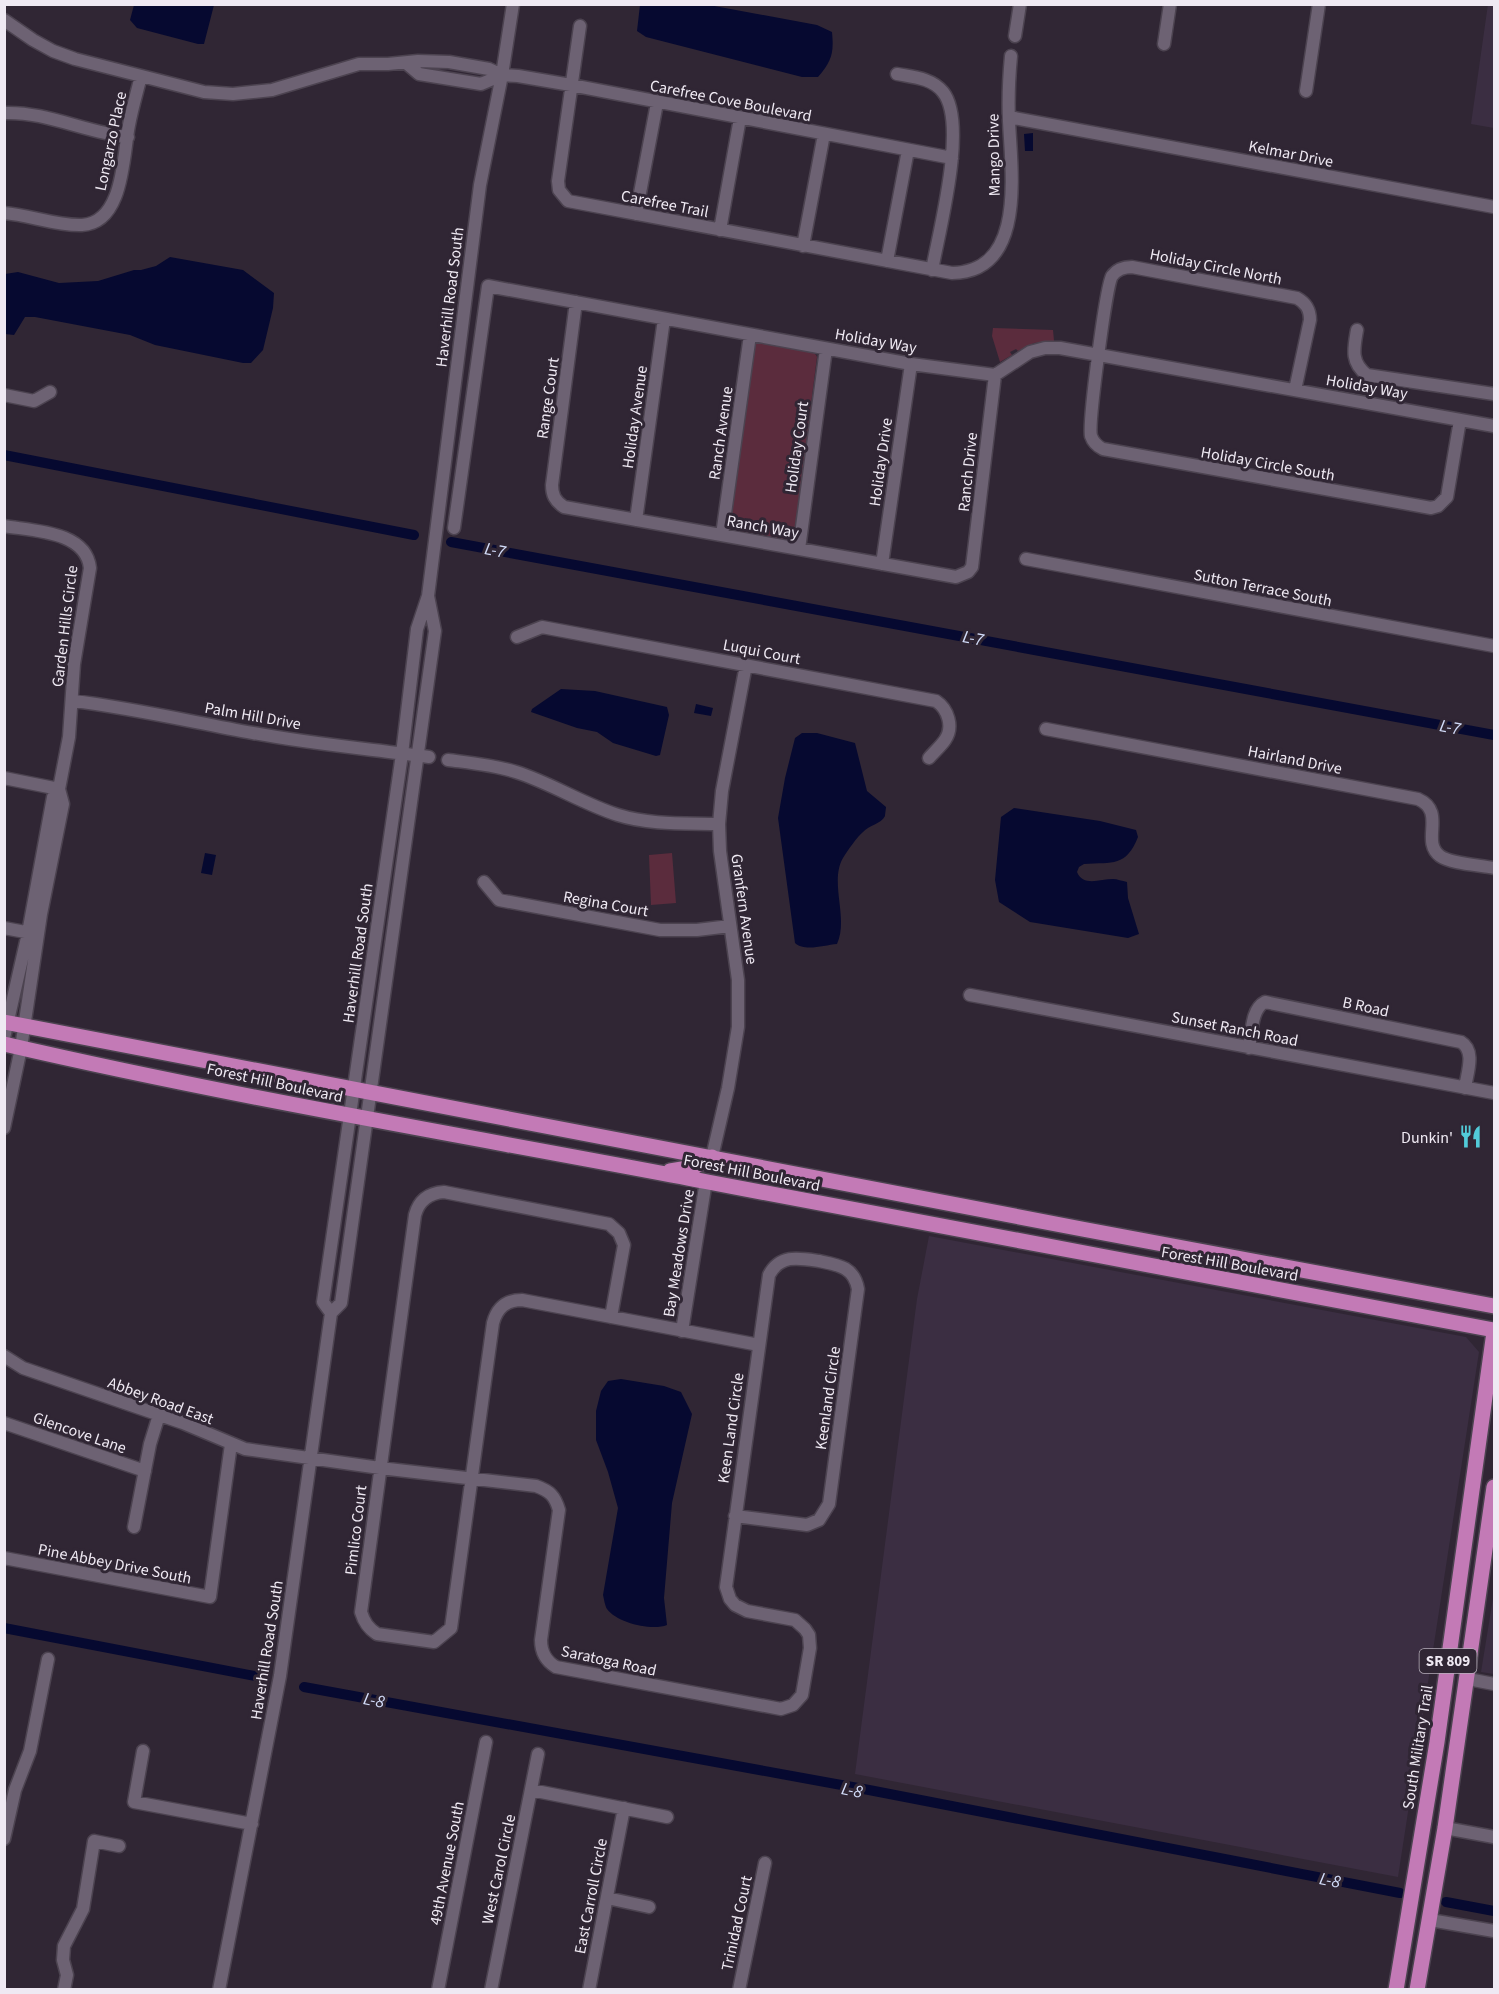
<svg xmlns="http://www.w3.org/2000/svg" width="1499" height="1994" font-family="'Source Sans 3',sans-serif">
  <style>
    .built { fill: #3b2e42 }
    .green { fill: #5b2c3d }
    .water { fill: #060930 }
    .lines { fill: none; stroke-linecap: round; stroke-linejoin: round }
    .canal { stroke: #060930; stroke-width: 10 }
    .minor-casing { stroke: #4c4350; stroke-width: 15 }
    .major-casing { stroke: #4c4350; stroke-width: 18 }
    .minor { stroke: #6d6273; stroke-width: 12 }
    .major { stroke: #c37ab6; stroke-width: 15 }
    .labels { text-anchor: middle; stroke-width: 6; stroke-linejoin: round; paint-order: stroke }
    .shield { fill: #302634; stroke: #b6aeba; stroke-width: 1.5 }
    .shield-label { font-size: 15px; font-weight: bold; fill: #efe9f3 }
    .street-label { font-size: 16px; fill: #efe9f3; stroke: #302634 }
    .poi-label { font-size: 16px; fill: #efe9f3; stroke: #302634; text-anchor: end }
    .water-label { font-size: 18px; font-style: italic; fill: #d3ddfa; stroke: #302634 }
  </style>
  <rect width="100%" height="100%" fill="#302634"/>
  <path class="built" d="M1488,4L1494,5V128L1471,124Z
    M929,1236L1466,1337L1479,1352L1398,1877L855,1774L917,1299Z
    M1494,1592V1674L1481,1672Z"/>
  <path class="green" d="M993,328L1053,330L1054,341L1034,343L1018,351L1016,349L1010,352L1012,355L1000,362L992,336Z
    M756,341L810,349L816,355L817,357L795,530L794,535L790,536L787,540C772,540 762,534 749,532L747,534C739,533 731,531 729,522L754,343Z
    M672,853L676,903L651,905L649,855Z"/>
  <path class="water" d="M134,5H214L204,44H198L137,28L130,20Z
    M640,5H709L817,25L832,32C834,53 832,61 818,77H802L646,37L637,31Z
    M1033,133V151H1025L1024,134Z
    M170,257L243,270L274,293L273,308L263,350L251,363H243L155,345L130,335L35,317H25L14,335L5,334V274L18,272L59,283L98,281L134,270H141L156,266Z
    M561,689L595,691L667,707L669,715L660,755L656,756L613,743L597,732L577,728L531,712L532,709Z
    M696,704L713,708L711,716L694,713Z
    M802,733H817L855,743L867,791L886,807C886,808 885,815 885,816C881,824 869,825 863,832C857,837 848,850 843,858C829,882 849,918 837,944C824,945 805,952 795,943L778,818L785,778L795,738Z
    M1014,808L1100,821L1136,830L1138,837C1126,867 1113,862 1084,864L1079,867L1077,872C1083,887 1100,879 1113,879C1117,879 1122,881 1127,882L1128,898L1139,934L1128,938L1030,922L999,902L995,880L1001,817Z
    M205,853L216,855L212,875L201,873Z
    M621,1379L664,1386L681,1392L692,1414L672,1503L664,1598L667,1625C652,1631 617,1623 607,1609C605,1606 604,1599 603,1595L618,1508L608,1472L596,1440V1411L601,1391L608,1381Z"/>
  <g class="lines">
    <path class="canal" d="M4,455L414,535
      M451,542L1494,735
      M4,1628L260,1677
      M304,1687L869,1790L1400,1893
      M1446,1902L1494,1911"/>
    <defs>
      <path id="minor" d="M4,20L33,40L53,51L75,59L204,92L233,94L272,90L359,64H388L418,61L449,62L489,69L502,75L518,76L571,85L952,158
        M580,26L558,181L559,190L568,201L952,273C1027,272 1011,170 1009,121C1008,99 1009,77 1011,56
        M1015,36L1020,4
        M1164,44L1170,4
        M406,63L419,74L481,84L502,75
        M897,74C913,77 932,78 943,92C968,123 939,231 932,270
        M1306,91L1319,4
        M4,113C45,111 87,133 128,137
        M1009,117L1494,207
        M4,213C30,215 56,226 82,225C124,223 123,155 129,125C132,109 137,92 141,76
        M636,214L657,103
        M720,230L740,118
        M803,246L824,134
        M887,261L908,150
        M576,302L552,485C552,495 555,501 564,507L956,577L968,572L972,567L995,375
        M1357,330C1354,348 1350,362 1367,375L1494,394
        M1295,390L1310,320C1310,309 1306,303 1297,298L1132,267C1124,267 1117,269 1112,276C1106,286 1088,424 1091,436C1093,442 1097,446 1103,449L1431,508L1438,506L1447,497L1460,420
        M4,395L34,401L50,392
        M636,520L664,319
        M4,526C33,531 86,531 90,568L74,664L69,737L59,789L53,797L28,933L4,1038
        M454,528L488,286L911,364L995,375L1030,352L1045,348H1060L1494,426
        M722,535L750,335
        M799,549L826,349
        M1026,559L1494,646
        M882,564L911,364
        M517,637L542,627L936,701C948,709 954,727 945,740C941,746 934,752 929,758
        M73,701C133,708 192,722 253,733C311,744 370,749 429,757
        M1046,729L1418,799C1447,812 1420,841 1440,856C1451,864 1480,865 1494,868
        M448,760C471,763 494,765 516,772C551,783 583,804 618,815C650,825 685,823 719,824
        M4,778L59,789
        M484,882L499,900L660,930H697L730,926
        M4,928L36,934
        M970,995L1494,1093
        M1249,1048C1252,1033 1251,1009 1265,1002L1461,1042C1476,1051 1467,1073 1465,1088
        M4,1128L21,1048L41,914L63,804L59,789
        M712,1157L728,1088L738,1027V980L720,851L719,824L722,791L746,665
        M331,1313L323,1302L402,754L417,629L428,596L480,185L502,75L513,4
        M611,1317L624,1245L619,1233L609,1224L444,1192C429,1193 419,1200 415,1215L361,1612C364,1622 368,1628 377,1634L434,1642L451,1628L493,1323C497,1308 506,1300 522,1300L759,1345
        M682,1331L706,1181
        M4,1356L23,1368L183,1423L245,1449L380,1468L536,1486C550,1491 555,1496 559,1510L541,1640C541,1653 546,1661 556,1667L781,1709L793,1705L802,1695L810,1648L809,1635L805,1629L795,1620L747,1611L735,1605L730,1599L726,1587L769,1275C780,1254 799,1258 819,1261C839,1265 854,1267 858,1289L829,1504L819,1520L807,1525L735,1516
        M4,1423L145,1471
        M134,1527L150,1444L159,1415
        M4,1558L210,1597L231,1444
        M1468,1679L1494,1684
        M143,1751L134,1802L252,1824
        M531,1790L667,1817
        M1445,1828L1494,1837
        M4,1839L15,1790L30,1751L48,1659
        M607,1898L649,1907
        M1430,1920L1494,1931
        M64,1990L67,1975L63,1960L64,1946L83,1909L94,1841L119,1846
        M219,1990L280,1676L331,1313L341,1303L435,631L428,596
        M438,1990L486,1742
        M491,1990L538,1754
        M589,1990L624,1808
        M739,1990L765,1863"/>
      <path id="major" d="M4,1022L1082,1229L1494,1306
        M4,1044C237,1098 473,1137 708,1182C970,1231 1232,1281 1494,1330
        M670,1171L694,1167L712,1157
        M1396,1990L1437,1742L1494,1332
        M1417,1990L1445,1828L1494,1487"/>
    </defs>
    <use href="#minor" class="minor-casing"/>
    <use href="#major" class="major-casing"/>
    <use href="#minor" class="minor"/>
    <use href="#major" class="major"/>
  </g>
  <defs>
    <symbol id="restaurant-bare" viewBox="-9 -9 18 18"><path d="M-5-6h1v4h1v-4h1v4h1v-4h1v5L-1.5 .5V6h-2V.5L-5-1ZM5-6V6H3V1.5H1.5Q1.5-4 5-6Z" fill="#52cbd9" stroke="#302634" stroke-width="2.5" paint-order="stroke"/></symbol>
  </defs>
  <g fill-rule="evenodd">
    <use href="#restaurant-bare" x="1454" y="1120" width="33" height="33"/>
  </g>
  <g class="labels">
    <rect class="shield" x="1419.5" y="1649" width="57" height="24" rx="4.5"/>
    <g class="shield-label">
      <text x="1448" y="1666">SR 809</text>
    </g>
    <g class="street-label">
      <text transform="translate(731 100) rotate(11)" y="6">Carefree Cove Boulevard</text>
      <text transform="translate(110 141) rotate(-78)" y="6">Longarzo Place</text>
      <text transform="translate(1291 153) rotate(11)" y="6">Kelmar Drive</text>
      <text transform="translate(993 155) rotate(-91)" y="6">Mango Drive</text>
      <text transform="translate(665 203) rotate(11)" y="6">Carefree Trail</text>
      <text transform="translate(1216 266) rotate(11)" y="6">Holiday Circle North</text>
      <text transform="translate(449 297) rotate(-83)" y="6">Haverhill Road South</text>
      <text transform="translate(876 340) rotate(10)" y="6">Holiday Way</text>
      <text transform="translate(1367 386) rotate(10)" y="6">Holiday Way</text>
      <text transform="translate(547 398) rotate(-82)" y="6">Range Court</text>
      <text transform="translate(634 417) rotate(-82)" y="6">Holiday Avenue</text>
      <text transform="translate(720 433) rotate(-82)" y="6">Ranch Avenue</text>
      <text transform="translate(796 447) rotate(-82)" y="6">Holiday Court</text>
      <text transform="translate(880 462) rotate(-82)" y="6">Holiday Drive</text>
      <text transform="translate(1268 463) rotate(10)" y="6">Holiday Circle South</text>
      <text transform="translate(967 472) rotate(-84)" y="6">Ranch Drive</text>
      <text transform="translate(763 526) rotate(10)" y="6">Ranch Way</text>
      <text transform="translate(1263 587) rotate(11)" y="6">Sutton Terrace South</text>
      <text transform="translate(64 626) rotate(-83)" y="6">Garden Hills Circle</text>
      <text transform="translate(762 651) rotate(11)" y="6">Luqui Court</text>
      <text transform="translate(253 715) rotate(10)" y="6">Palm Hill Drive</text>
      <text transform="translate(1295 759) rotate(11)" y="6">Hairland Drive</text>
      <text transform="translate(606 903) rotate(10)" y="6">Regina Court</text>
      <text transform="translate(745 909) rotate(82)" y="6">Granfern Avenue</text>
      <text transform="translate(357 953) rotate(-82)" y="6">Haverhill Road South</text>
      <text transform="translate(1366 1006) rotate(12)" y="6">B Road</text>
      <text transform="translate(1235 1028) rotate(11)" y="6">Sunset Ranch Road</text>
      <text transform="translate(275 1082) rotate(12)" y="6">Forest Hill Boulevard</text>
      <text transform="translate(752 1172) rotate(11)" y="6">Forest Hill Boulevard</text>
      <text transform="translate(678 1253) rotate(-81)" y="6">Bay Meadows Drive</text>
      <text transform="translate(1230 1263) rotate(10)" y="6">Forest Hill Boulevard</text>
      <text transform="translate(827 1398) rotate(-82)" y="6">Keenland Circle</text>
      <text transform="translate(161 1400) rotate(20)" y="6">Abbey Road East</text>
      <text transform="translate(730 1428) rotate(-82)" y="6">Keen Land Circle</text>
      <text transform="translate(80 1432) rotate(19)" y="6">Glencove Lane</text>
      <text transform="translate(355 1530) rotate(-83)" y="6">Pimlico Court</text>
      <text transform="translate(115 1563) rotate(11)" y="6">Pine Abbey Drive South</text>
      <text transform="translate(266 1650) rotate(-81)" y="6">Haverhill Road South</text>
      <text transform="translate(609 1660) rotate(12)" y="6">Saratoga Road</text>
      <text transform="translate(1417 1747) rotate(-81)" y="6">South Military Trail</text>
      <text transform="translate(446 1863) rotate(-79)" y="6">49th Avenue South</text>
      <text transform="translate(498 1869) rotate(-78)" y="6">West Carol Circle</text>
      <text transform="translate(590 1896) rotate(-79)" y="6">East Carroll Circle</text>
      <text transform="translate(736 1923) rotate(-78)" y="6">Trinidad Court</text>
    </g>
    <g class="poi-label">
      <text x="1453" y="1143">Dunkin'</text>
    </g>
    <g class="water-label">
      <text transform="translate(495 550) rotate(10)" y="6">L-7</text>
      <text transform="translate(973 638) rotate(10)" y="6">L-7</text>
      <text transform="translate(1450 727) rotate(10)" y="6">L-7</text>
      <text transform="translate(374 1700) rotate(11)" y="6">L-8</text>
      <text transform="translate(852 1790) rotate(11)" y="6">L-8</text>
      <text transform="translate(1330 1880) rotate(11)" y="6">L-8</text>
    </g>
  </g>
  <rect width="1499" height="1994" fill="none" stroke="#efe9f3" stroke-width="12"/>
</svg>
